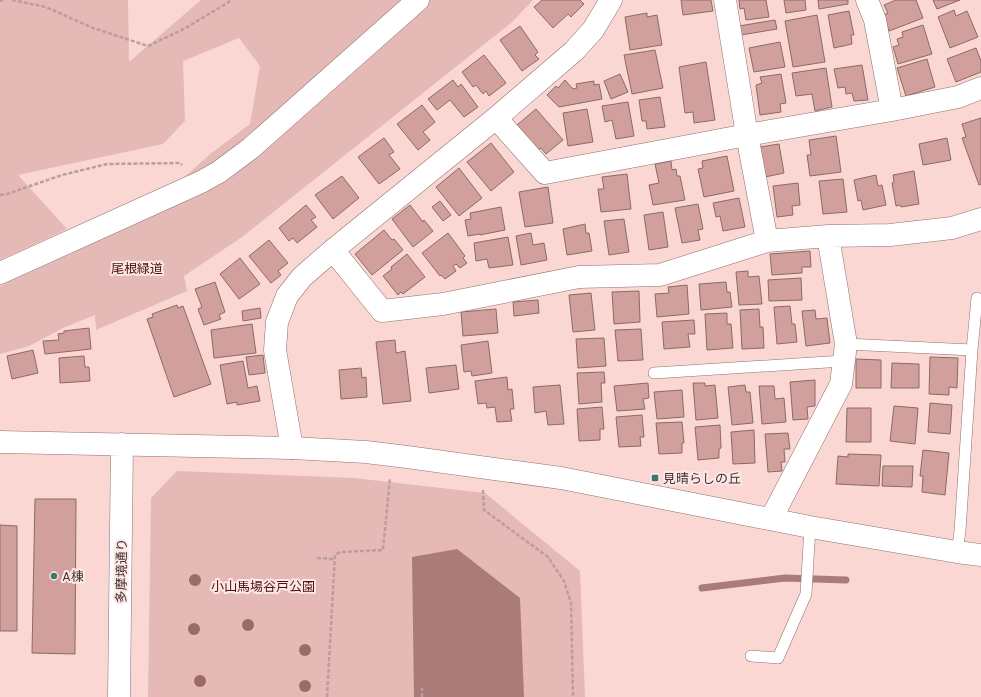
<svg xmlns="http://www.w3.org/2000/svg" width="981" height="697" font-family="Overpass,'Noto Sans JP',sans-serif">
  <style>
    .green { fill: #e5b9b5 }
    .water { fill: #aa7b78 }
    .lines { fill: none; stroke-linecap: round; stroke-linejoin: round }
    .stream { stroke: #aa7b78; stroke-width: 7 }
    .building { fill: #d1a09c; stroke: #8a6a67 }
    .service-casing { stroke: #90706d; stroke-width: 12 }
    .minor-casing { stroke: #90706d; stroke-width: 23 }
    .tertiary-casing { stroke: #90706d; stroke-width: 23 }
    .path { stroke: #bb9e9b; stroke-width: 2.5; stroke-dasharray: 4 2; stroke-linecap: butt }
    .service { stroke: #fff; stroke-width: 11 }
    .minor { stroke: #fff; stroke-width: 22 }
    .tertiary { stroke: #fff; stroke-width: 22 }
    .tree { fill: #9b6a69 }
    .poi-dot { fill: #3a7a69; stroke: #fee8e6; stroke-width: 1.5 }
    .labels { text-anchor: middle; stroke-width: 4; stroke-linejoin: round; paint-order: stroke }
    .park-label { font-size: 13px; fill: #4c1112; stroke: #fee8e6 }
    .poi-label { font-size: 13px; fill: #413231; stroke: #fee8e6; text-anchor: start }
    .street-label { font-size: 13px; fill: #413231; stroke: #fee8e6 }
  </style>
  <rect width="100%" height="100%" fill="#fbd7d3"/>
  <path class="green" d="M0,0H128L129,62L201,0H533L511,23L242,237L184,276L187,291L96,330L95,315L65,327L29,346L0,354V286L161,212L178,183L209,155L250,124L260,66L239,38L183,61L185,121L163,144L18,175L67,229L0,260Z
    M177,471L354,478L485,493L580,571L585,697H148L151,498Z"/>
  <path class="water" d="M457,549L520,598L524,697H414L412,557Z"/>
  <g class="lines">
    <path class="stream" d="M702,588L785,578L846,580"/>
  </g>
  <path class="building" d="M542,0H580L584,4L571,17L568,14L553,28L534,7Z
    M681,0H711L713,11L683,15Z
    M739,0H766L769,17L746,20L744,8L740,9Z
    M784,0H805L806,10L786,13Z
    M818,0H848V4L819,9Z
    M896,0H916L923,18L889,31L883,15L888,13L884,5Z
    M933,0H960L937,9Z
    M954,10L956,16L967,11L978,37L950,48L938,17Z
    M849,11L854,35H851L852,44L834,48L828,15Z
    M647,13V17L657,15L662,45L630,50L625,17Z
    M817,15L825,62L793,67L785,21Z
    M775,20L777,29L741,35L739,26Z
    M923,25L932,54L898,64L893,47L899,45L897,39L903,37L902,32Z
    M520,26L538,52L535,55L539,59L522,71L500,40Z
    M780,42L785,67L754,72L749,48Z
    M976,48L981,61V72L956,82L947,59Z
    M655,50L663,88L632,94L624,55Z
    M484,55L506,83L489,96L486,91L483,94L476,85L473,87L462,72Z
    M927,59L935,87L906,96L897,68Z
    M706,62L715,120L694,123L693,112L685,113L679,67Z
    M862,65L868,100L854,101L852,93L846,94L845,87L838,88L834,69Z
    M826,68L832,107L815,111L812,94L796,96L792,73Z
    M620,74L628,92L611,99L604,81Z
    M781,74L786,103L780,104L781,112L760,115L756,85L762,83L760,77Z
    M453,80L458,87L461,84L478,107L464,117L450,100L437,110L428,99Z
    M565,80L573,89L577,88L576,84L594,81V85L599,84L602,99L559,107L547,95L556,86L558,88Z
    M660,97L665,127L647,129L646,121H642L639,100Z
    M628,102L634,136L616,139L612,120L605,122L602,106Z
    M422,105L435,122L423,132L430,140L418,150L397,124Z
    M536,109L563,140L546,154L541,148L538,150L517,125Z
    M587,109L593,142L568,146L563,113Z
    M981,118V184L979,185L962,138L966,137L962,124Z
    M836,136L841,172L810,176L807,155H811L809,140Z
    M384,138L394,152L389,155L400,169L379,184L358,157Z
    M947,138L951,160L923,165L919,144Z
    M491,143L514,172L491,191L467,162Z
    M779,144L784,173L765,177L760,147Z
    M727,156L734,191L704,197L698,169L703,168L702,161Z
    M671,161L672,170L676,169L677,176H680L685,200L653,205L649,185L659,183L655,164Z
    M459,168L482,198L459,216L436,187Z
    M914,171L919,204L901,207L900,205L896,206L892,183L894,182L893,175Z
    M627,174L631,209L601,212L598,189H604L602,177Z
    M876,175L878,186L882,185L886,205L863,210L861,200L858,201L854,180Z
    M342,176L359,198L333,219L315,195Z
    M843,179L847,212L823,214L819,181Z
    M798,183L800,205L792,206L793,215L777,217L773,186Z
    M548,187L553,223L525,227L519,192Z
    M739,198L745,227L723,231L720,216L716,217L713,203Z
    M440,201L451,215L443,221L432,207Z
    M698,204L703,229L698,230L700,240L682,243L675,208Z
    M306,205L316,217L311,220L317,227L297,243L293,238L289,241L279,228Z
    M410,205L423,222L424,220L433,231L413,247L392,219Z
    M501,207L505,230L480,235V234L468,236L465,220L471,219L470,213Z
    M663,212L668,247L649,250L644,215Z
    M624,219L629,252L609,255L604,221Z
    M585,224L586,233H589L592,251L567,255L563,229Z
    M384,230L392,240L394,239L403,250L372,275L355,254Z
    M448,233L465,256L463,258L467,263L460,268L456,264L453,266L456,271L445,279L441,275L440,276L422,253Z
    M531,233L533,245L544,243L547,260L521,265L516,236Z
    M508,237L513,265L489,268L487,259L476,261L474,243Z
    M269,240L288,263L278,271L281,275L271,283L249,256Z
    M810,251L811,267H802V273L772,275L770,254Z
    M407,254L425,277L403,294L401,292L398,295L383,276L392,269L391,267Z
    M240,258L260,284L239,299L220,274Z
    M748,271V277L759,276L762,304L739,305L736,272Z
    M801,278L802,300L769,301L768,280Z
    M215,282L225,312L219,315L221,319L204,325L198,309L202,307L195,289Z
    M726,282L727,292H730L732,307L701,310L699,284Z
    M687,285L689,314L657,317L655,294L669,293L668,287Z
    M639,291L640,322L614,324L612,292Z
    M591,293L595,330L573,332L569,295Z
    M538,300L539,313L514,316L513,302Z
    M177,305L178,308L183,306L211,384L174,397L147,319L153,317L152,314Z
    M790,306L792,324H795L797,342L777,344L774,307Z
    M260,308L261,318L243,321L242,311Z
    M496,309L498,333L463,336L461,312Z
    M759,309L760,327H763L764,348L742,349L740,310Z
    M815,310L816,319L827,318L830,343L806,346L802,311Z
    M727,313V324H731L733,348L707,350L705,314Z
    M694,320L695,334H688L690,347L664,349L662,322Z
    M252,324L256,353L214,358L211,330Z
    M89,328L91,349L45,354L43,341L59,340L58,334L64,333V331Z
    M641,329L643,360L618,361L615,330Z
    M604,338L606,366L578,368L576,339Z
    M395,340L396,353L405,351L411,401L383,404L376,342Z
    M488,341L492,373L472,376L471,371L464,372L461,345Z
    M33,350L38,373L12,379L7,356Z
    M263,355L265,373L249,375L246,357Z
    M84,356L85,367H89L90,381L60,383L59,358Z
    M930,357L958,358L957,388L949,387V395L929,394Z
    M856,359L881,360V388H856Z
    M243,361L248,388L257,386L260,401L237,405V402L227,404L220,365Z
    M892,363L919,364V388H891Z
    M456,365L459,389L429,393L426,368Z
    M361,368L362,378L366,377L367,397L341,399L339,370Z
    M604,372L605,383H601L602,402L579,404L577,373Z
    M507,377L508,390L512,389L514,409H510L512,421L497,422L495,407L487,408L486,403L478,404L475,381Z
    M815,380V406L807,407L808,419L793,420L790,382Z
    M648,383L649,398L643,399L645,409L617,411L614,386Z
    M693,383H705V386L715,385L718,418L696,420Z
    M560,385L564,424L548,425L546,411L535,413L533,387Z
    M745,385L746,392H750L753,423L732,425L728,387Z
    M759,386H774L775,399L784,398L786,422L762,424Z
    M682,390L684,417L657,419L654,392Z
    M930,403L952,405L950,434L928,432Z
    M894,406L918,408L915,444L890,441Z
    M602,407L604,429H600V440L579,441L577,409Z
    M847,408H871V442H846Z
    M642,415L644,437H640L641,446L619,447L616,417Z
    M682,422L684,443H682V453L659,454L656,423Z
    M720,425L721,448L719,449V458L698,460L695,427Z
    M754,430L755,463L733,464L731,432Z
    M788,433L790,449H784L785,462H781L782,471L768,472L765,434Z
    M923,450L949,453L945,495L922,492L923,476H920Z
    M848,454L881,455L879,486L836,484L838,456L848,457Z
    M883,466H913L912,487L882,486Z
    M35,499H76L75,654L32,653Z
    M0,525L17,526V631H0Z"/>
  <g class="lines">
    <defs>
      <path id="service" d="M846,344L972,350
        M654,373L843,361
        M957,552L960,531L972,350L977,298
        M751,656L778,658L806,594L810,527"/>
      <path id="minor" d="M725,0L747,135L767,241
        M892,110L958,97L981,88
        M496,118L545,173L747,135L892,110L875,20L867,0
        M333,250L382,311L443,304L579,277L660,275L767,241L828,236L890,235L952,228L981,219
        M292,448L275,350L277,322L287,296L302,277L333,250L496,118L574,51L593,30L611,0
        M771,519L841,384L846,344L828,236"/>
      <path id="tertiary" d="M0,273L201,182L219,172L251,148L418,0
        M0,442L292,448L366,452L407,457L561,478L810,527L957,552L981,555
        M119,697L122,444"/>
    </defs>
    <use href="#service" class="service-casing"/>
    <use href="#minor" class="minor-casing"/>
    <use href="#tertiary" class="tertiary-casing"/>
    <path class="path" d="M12,0L46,7L93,28L148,46L184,29L232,0
      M0,1L3,0
      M0,195L7,194L62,175L107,164L180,163L182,165
      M483,490L484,510L548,557L564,581L571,603L573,697
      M317,558L335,559
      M327,697L335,555L340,552L383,550L390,478
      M422,697V688"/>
    <use href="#service" class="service"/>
    <use href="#minor" class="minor"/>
    <use href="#tertiary" class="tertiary"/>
  </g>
  <g class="tree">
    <circle cx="195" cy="580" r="6"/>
    <circle cx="305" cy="588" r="6"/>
    <circle cx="248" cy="625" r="6"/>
    <circle cx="194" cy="629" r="6"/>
    <circle cx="305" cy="650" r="6"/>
    <circle cx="200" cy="681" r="6"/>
    <circle cx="305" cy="686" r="6"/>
  </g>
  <g class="poi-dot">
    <rect x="651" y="474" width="8" height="8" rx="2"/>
    <circle cx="54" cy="576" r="4"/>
  </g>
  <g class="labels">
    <g class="park-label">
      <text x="137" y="273">尾根緑道</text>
      <text x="263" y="591">小山馬場谷戸公園</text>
    </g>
    <g class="poi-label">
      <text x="663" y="483">見晴らしの丘</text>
      <text x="62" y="581">A棟</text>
    </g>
    <g class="street-label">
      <text transform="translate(121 571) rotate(-89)" y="5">多摩境通り</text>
    </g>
  </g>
</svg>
